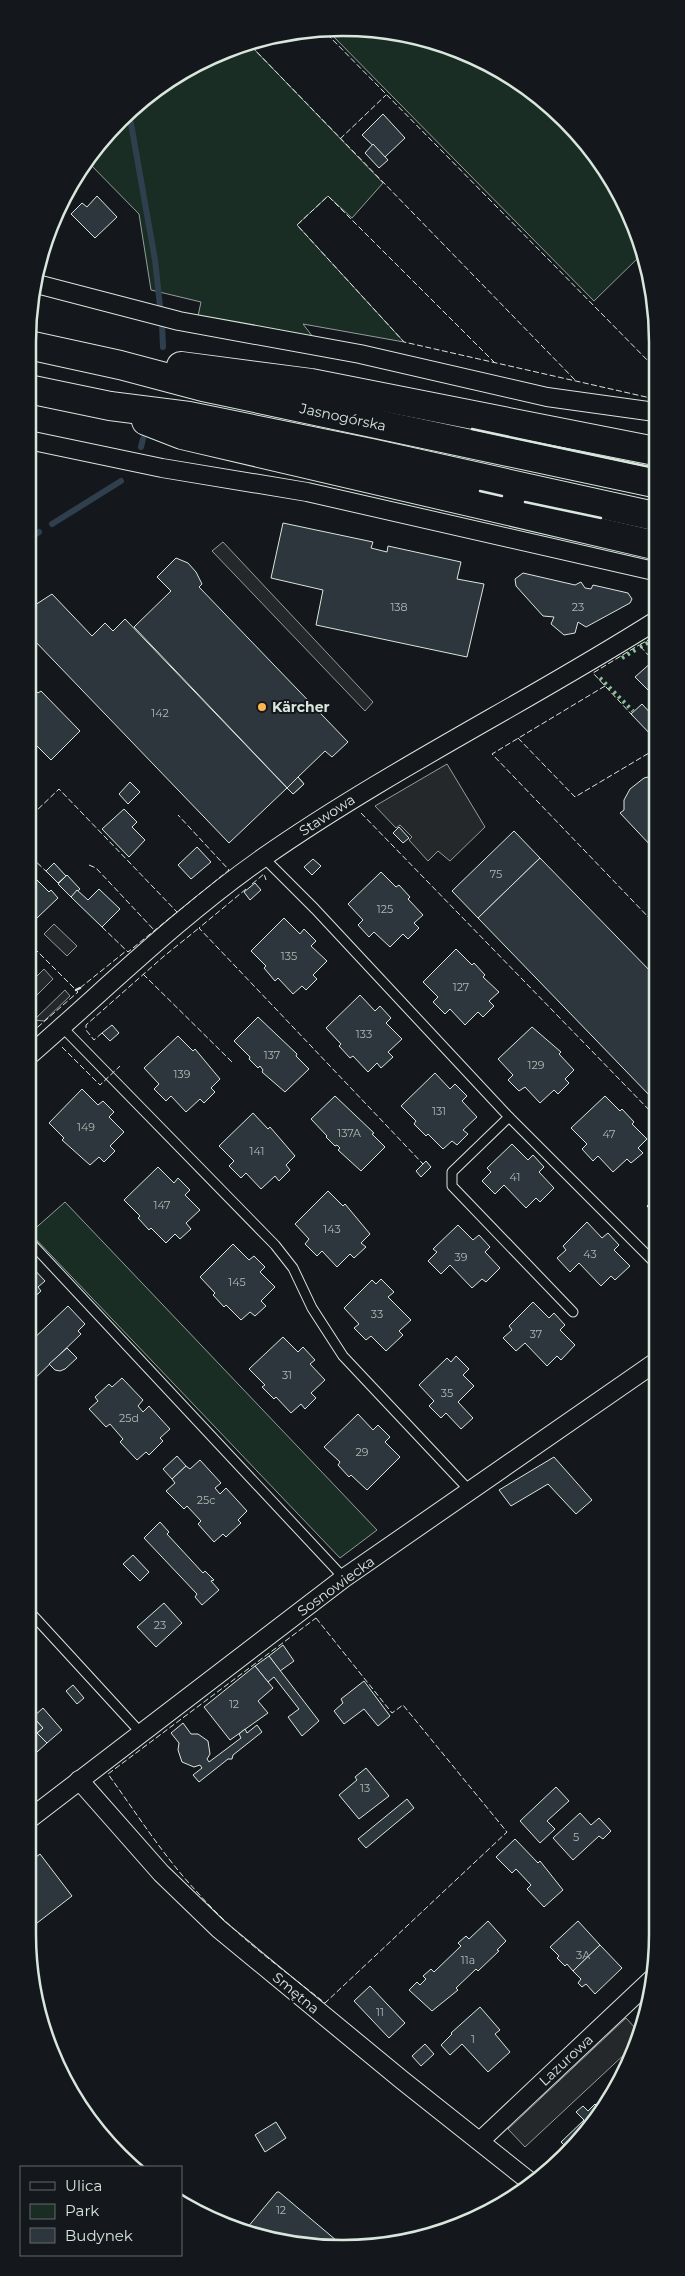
<svg xmlns="http://www.w3.org/2000/svg" width="685" height="2276" font-family="Montserrat,sans-serif">
  <rect width="100%" height="100%" fill="#14181c"/>
  <g fill="#1a2d24" stroke="#939e99">
    <path d="M331,34H404L482,60L565,120L625,203L641,255L594,301Z"/>
    <path d="M251,46L383,183L352,218L328,196L297,225L404,342L303,324L313,337L198,316L201,302L151,290L139,214L87,161L167,81Z"/>
    <path d="M65,1202L377,1530L340,1558L30,1233Z"/>
  </g>
  <g fill="#24282b" stroke="#939e99">
    <path d="M223,542L373,702L365,711L212,551Z"/>
    <path d="M447,764L485,827L450,861L438,851L428,861L409,840L412,837L400,825L396,828L375,806Z"/>
    <path d="M54,924L77,946L67,956L44,934Z"/>
    <path d="M44,969L53,979L31,1001V982Z"/>
    <path d="M65,990L70,996L44,1021L34,1020Z"/>
    <path d="M626,2018L637,2030L628,2051L525,2147L508,2129Z"/>
  </g>
  <g fill="none" stroke-linecap="round" stroke-linejoin="round">
    <g stroke="#2f3f4d" stroke-width="6">
      <path d="M130,118L155,260L160,306"/>
      <path d="M162,324L163,347"/>
      <path d="M141,447L143,439"/>
      <path d="M52,524L121,481"/>
      <path d="M33,536L39,532"/>
    </g>
  </g>
  <g fill="#2c363c" stroke="#d8e6dc">
    <path d="M383,114L405,138L385,157L362,135Z"/>
    <path d="M373,144L388,160L379,168L365,153Z"/>
    <path d="M97,196L117,217L95,238L71,214L82,203L87,207Z"/>
    <path d="M283,523L373,542L371,548L387,552L388,546L461,562L457,579L484,584L467,657L316,625L323,590L271,578Z"/>
    <path d="M176,558L188,563L196,572L202,584L199,587L348,742L332,757L325,751L298,777L304,784L293,794L134,627L171,591L157,577Z"/>
    <path d="M523,573L575,585L581,582L585,588L591,589L593,585L628,593L632,599L630,603L586,627L578,622L575,633L564,635L551,624L554,617L543,616L516,586L515,579Z"/>
    <path d="M52,594L92,636L105,623L113,631L125,619L287,788L229,843L32,638V607Z"/>
    <path d="M653,661L654,662V696L635,677Z"/>
    <path d="M32,687L38,693L41,691L80,731L51,760L32,741Z"/>
    <path d="M642,704L654,717V738L631,714Z"/>
    <path d="M652,776H654V849L620,813L624,810V800L630,789L644,778Z"/>
    <path d="M298,777L304,784L293,794L287,788Z"/>
    <path d="M130,782L140,792L128,804L119,794Z"/>
    <path d="M124,809L137,822L132,827L145,840L129,857L102,829Z"/>
    <path d="M399,827L409,838L403,843L393,833Z"/>
    <path d="M514,831L540,858L478,918L452,891Z"/>
    <path d="M197,847L211,862L191,879L178,865Z"/>
    <path d="M540,858L654,975L652,1098L478,918Z"/>
    <path d="M313,859L321,866L312,875L304,867Z"/>
    <path d="M54,863L66,876L58,883L46,871Z"/>
    <path d="M381,872L396,887L399,885L410,897L408,899L423,915L414,923L419,928L408,939L403,934L390,947L374,932L369,937L358,925L363,920L348,904Z"/>
    <path d="M31,874L49,892L51,890L58,898L37,918L31,912Z"/>
    <path d="M67,875L80,889L71,897L58,884Z"/>
    <path d="M255,883L261,890L250,900L244,892Z"/>
    <path d="M99,889L120,909L102,927L71,897L77,890L88,900Z"/>
    <path d="M284,918L300,934L304,929L316,941L311,946L327,961L313,975L317,979L306,990L302,986L293,994L278,978L275,981L264,968L266,966L251,951Z"/>
    <path d="M456,949L472,965L474,963L485,975L483,977L499,992L489,1001L494,1006L483,1017L478,1012L465,1025L450,1009L445,1014L433,1002L438,997L423,982Z"/>
    <path d="M360,995L375,1011L380,1006L391,1018L386,1023L402,1039L388,1052L393,1057L381,1068L377,1063L368,1072L353,1056L350,1058L339,1046L341,1044L326,1028Z"/>
    <path d="M258,1017L297,1054L296,1056L309,1069L285,1092L262,1072L263,1070L260,1066L258,1068L249,1059L250,1057L234,1041Z"/>
    <path d="M112,1025L119,1033L110,1041L102,1033Z"/>
    <path d="M532,1027L561,1052L559,1054L574,1070L565,1079L569,1083L558,1094L554,1090L540,1103L525,1087L519,1091L508,1080L513,1075L498,1059Z"/>
    <path d="M178,1036L193,1051L195,1049L220,1079L211,1088L215,1092L204,1103L200,1099L186,1112L171,1096L166,1101L154,1089L159,1084L144,1068Z"/>
    <path d="M435,1073L450,1089L455,1084L467,1096L462,1101L477,1117L463,1130L468,1134L457,1145L452,1141L443,1149L428,1134L426,1136L414,1124L416,1121L401,1106Z"/>
    <path d="M82,1089L98,1105L103,1101L114,1112L109,1117L124,1132L110,1146L115,1151L104,1162L99,1157L90,1165L62,1140L64,1138L49,1123Z"/>
    <path d="M335,1096L374,1133L372,1134L385,1147L361,1171L338,1150L340,1148L337,1145L335,1146L326,1137L327,1136L311,1119Z"/>
    <path d="M605,1096L620,1111L622,1109L634,1122L632,1124L647,1139L638,1148L643,1153L631,1163L627,1159L613,1172L598,1156L593,1161L582,1149L587,1144L571,1128Z"/>
    <path d="M253,1113L268,1129L270,1127L295,1156L286,1165L290,1170L279,1181L275,1176L261,1189L246,1173L241,1178L229,1166L234,1161L219,1146Z"/>
    <path d="M512,1144L528,1160L533,1155L544,1167L539,1172L554,1188L540,1202L536,1198L526,1208L504,1185L495,1194L482,1181L491,1172L487,1168Z"/>
    <path d="M426,1161L431,1167L421,1177L416,1171Z"/>
    <path d="M158,1167L174,1183L178,1178L190,1190L185,1195L200,1210L186,1223L191,1229L180,1239L175,1234L166,1243L151,1228L149,1230L138,1218L140,1216L124,1200Z"/>
    <path d="M328,1191L343,1206L345,1204L370,1234L361,1243L366,1247L354,1258L350,1254L337,1267L322,1251L317,1256L305,1244L309,1239L295,1224Z"/>
    <path d="M653,1200V1213L647,1206Z"/>
    <path d="M587,1222L602,1238L608,1233L619,1245L614,1250L630,1266L615,1280L611,1276L601,1286L579,1263L570,1272L557,1258L566,1250L563,1246Z"/>
    <path d="M458,1225L473,1240L479,1235L490,1247L485,1252L500,1268L486,1282L482,1279L472,1288L450,1265L441,1274L428,1261L437,1252L433,1249Z"/>
    <path d="M233,1244L249,1260L254,1256L265,1267L260,1272L275,1287L261,1301L266,1306L255,1316L250,1312L241,1320L226,1305L224,1307L213,1295L215,1293L200,1277Z"/>
    <path d="M30,1265L45,1281L38,1287L41,1291L30,1301Z"/>
    <path d="M381,1279L394,1292L388,1297L411,1320L399,1331L403,1335L386,1351L371,1336L366,1340L354,1328L359,1324L344,1308L372,1280L376,1284Z"/>
    <path d="M533,1302L549,1318L554,1313L565,1325L560,1330L575,1345L561,1360L557,1356L547,1366L525,1343L516,1351L503,1338L512,1330L509,1326Z"/>
    <path d="M68,1306L85,1324L78,1331L81,1334L30,1383V1342Z"/>
    <path d="M283,1337L298,1352L303,1347L315,1360L310,1364L325,1380L311,1393L316,1398L305,1409L301,1404L291,1413L276,1397L274,1399L262,1387L265,1385L249,1369Z"/>
    <path d="M67,1348L77,1358L65,1369L60,1371L55,1370L49,1364Z"/>
    <path d="M456,1356L469,1369L463,1375L474,1386L458,1402L473,1418L461,1429L446,1413L441,1418L429,1406L434,1401L419,1385L447,1358L451,1362Z"/>
    <path d="M122,1378L143,1400L138,1406L143,1412L149,1406L170,1429L160,1438L163,1441L149,1455L146,1452L137,1460L120,1442L123,1439L110,1424L106,1427L89,1409L98,1401L95,1397L109,1384L112,1387Z"/>
    <path d="M358,1414L373,1430L378,1425L390,1437L385,1442L400,1457L367,1490L351,1475L349,1477L338,1465L340,1462L324,1447Z"/>
    <path d="M177,1456L186,1466L172,1479L163,1469Z"/>
    <path d="M554,1457L592,1500L576,1514L548,1484L511,1506L499,1490Z"/>
    <path d="M200,1460L221,1483L215,1488L220,1494L226,1488L247,1511L238,1520L241,1523L226,1537L223,1534L214,1542L198,1524L201,1521L187,1506L184,1509L166,1491L175,1483L172,1479L186,1466L190,1469Z"/>
    <path d="M160,1522L169,1532L167,1534L203,1573L205,1571L214,1580L211,1581L219,1590L202,1605L195,1597L197,1594L144,1538Z"/>
    <path d="M133,1555L149,1572L140,1581L123,1564Z"/>
    <path d="M164,1603L182,1623L156,1647L137,1627Z"/>
    <path d="M283,1645L294,1661L280,1671L269,1656Z"/>
    <path d="M269,1656L319,1721L302,1736L288,1717L299,1709L274,1677L268,1682L255,1666Z"/>
    <path d="M255,1666L273,1688L258,1701L268,1713L230,1740L204,1707Z"/>
    <path d="M364,1681L390,1716L378,1726L364,1709L344,1724L334,1711L343,1703L341,1699Z"/>
    <path d="M73,1685L84,1698L77,1704L66,1691Z"/>
    <path d="M43,1708L62,1730L47,1743L37,1733L43,1728L33,1717Z"/>
    <path d="M33,1717L43,1728L37,1733L47,1743L37,1752L28,1743V1721Z"/>
    <path d="M183,1723L191,1734H198L208,1741L210,1754L207,1759L209,1762L241,1738L239,1734L245,1729L247,1733L257,1725L262,1732L233,1755L232,1759H228L199,1782L193,1775L202,1768L200,1765L194,1767L182,1762L178,1750L179,1743L171,1733Z"/>
    <path d="M366,1768L389,1796L359,1819L339,1795L357,1780L355,1777Z"/>
    <path d="M556,1787L569,1801L547,1821L555,1829L540,1843L520,1821Z"/>
    <path d="M407,1799L414,1808L366,1848L358,1839Z"/>
    <path d="M580,1813L591,1825L599,1818L611,1831L603,1839L599,1836L573,1860L553,1838Z"/>
    <path d="M515,1839L538,1863L540,1861L563,1890L544,1907L527,1889L531,1885L516,1869L512,1873L496,1857Z"/>
    <path d="M40,1854L72,1896L28,1930V1863Z"/>
    <path d="M488,1921L506,1941L497,1950L499,1951L478,1971L476,1969L456,1988L458,1990L432,2011L409,1990L417,1982L420,1985L426,1979L423,1976L431,1969L434,1972L461,1946L458,1943L466,1936L469,1939Z"/>
    <path d="M578,1921L600,1945L573,1971L567,1964L565,1966L557,1958L559,1956L550,1947Z"/>
    <path d="M600,1945L622,1968L595,1994L586,1984L582,1987L578,1983L581,1979L573,1971Z"/>
    <path d="M370,1986L405,2023L389,2038L354,2001Z"/>
    <path d="M480,2007L500,2030L495,2034L510,2052L488,2072L462,2044L450,2055L441,2045L452,2034L451,2033Z"/>
    <path d="M425,2044L434,2054L421,2066L412,2056Z"/>
    <path d="M613,2088L605,2108L567,2148L561,2142L584,2120L576,2112L583,2106L588,2111L595,2104L598,2107L605,2100L602,2098Z"/>
    <path d="M276,2122L286,2138L265,2152L255,2135Z"/>
    <path d="M277,2192H279L343,2246L322,2248L247,2228Z"/>
  </g>
  <g fill="none" stroke-linecap="round" stroke-linejoin="round">
    <g stroke="#d8e6dc" stroke-width="11">
      <g id="service">
        <path d="M263,857L315,909L509,1117L452,1172V1186L573,1312"/>
        <path d="M62,1027L275,1245L293,1268L312,1308L343,1356L470,1491"/>
        <path d="M509,1117L653,1261"/>
        <path d="M30,1242L344,1578"/>
        <path d="M29,1611L141,1733"/>
      </g>
    </g>
    <g stroke="#d8e6dc" stroke-width="20">
      <g id="minor">
        <path d="M33,283L179,321L360,354L547,397L655,412"/>
        <path d="M33,441L162,468L307,492L654,571"/>
        <path d="M31,1054C108,987 181,915 264,857C389,770 526,703 654,622"/>
        <path d="M79,1780L161,1873L219,1929L402,2080L533,2184"/>
        <path d="M28,1820L344,1578L653,1364"/>
        <path d="M480,2141L652,1979"/>
      </g>
    </g>
    <g stroke="#d8e6dc" stroke-width="30">
      <g id="primary">
        <path d="M33,346L120,365L203,387L654,483"/>
        <path d="M181,366L311,383L655,451"/>
        <path d="M33,390L110,406L189,416L371,453L654,516"/>
        <path d="M146,421L182,435L654,545"/>
      </g>
    </g>
    <use href="#service" stroke="#14181c" stroke-width="9"/>
    <use href="#minor" stroke="#14181c" stroke-width="18"/>
    <use href="#primary" stroke="#14181c" stroke-width="28"/>
    <g stroke="#8ac095" stroke-width="4" stroke-dasharray="2.5 4" stroke-linecap="butt">
      <path d="M640,647L651,641"/>
      <path d="M622,658L637,649"/>
      <path d="M600,678L633,711"/>
    </g>
    <g stroke="#d8e6dc" stroke-width="1" stroke-dasharray="6 2.5" stroke-linecap="butt">
      <path d="M327,34L655,368"/>
      <path d="M251,46L575,380"/>
      <path d="M340,139L386,95"/>
      <path d="M495,363L328,196L297,225L404,342L655,399"/>
      <path d="M650,657L639,645L654,637"/>
      <path d="M605,686L492,754L654,923"/>
      <path d="M633,716L593,673L639,645"/>
      <path d="M518,738L575,797L654,750"/>
      <path d="M361,813L653,1114"/>
      <path d="M32,815L59,789L177,912"/>
      <path d="M31,857L48,873"/>
      <path d="M89,865L96,868L155,931"/>
      <path d="M252,884L264,874L266,880"/>
      <path d="M246,889L199,928L423,1164"/>
      <path d="M102,927L128,952L229,870L178,815"/>
      <path d="M143,974L233,1063"/>
      <path d="M80,988L126,951"/>
      <path d="M31,1033L78,992L31,945"/>
      <path d="M102,1033L94,1040L86,1030V1025L163,957L199,928"/>
      <path d="M62,1047L100,1085L120,1066"/>
      <path d="M316,1618L392,1713L403,1705L507,1832L325,2003C281,1968 235,1935 198,1893C164,1857 137,1814 108,1774Z"/>
    </g>
    <g stroke="#d8e6dc" stroke-width="2.5">
      <path d="M472,429L655,468"/>
      <path d="M480,491L502,496"/>
      <path d="M525,502L601,518"/>
      <path d="M76,990L80,988"/>
    </g>
  </g>
  <circle fill="#ffb74d" stroke="#14181c" stroke-width="2" cx="262" cy="707" r="5"/>
  <g text-anchor="middle" stroke-width="4" stroke-linejoin="round" paint-order="stroke">
    <g font-size="11" fill="#adbab4">
      <text x="399" y="611">138</text>
      <text x="578" y="611">23</text>
      <text x="160" y="717">142</text>
      <text x="496" y="878">75</text>
      <text x="385" y="913">125</text>
      <text x="289" y="960">135</text>
      <text x="461" y="991">127</text>
      <text x="364" y="1038">133</text>
      <text x="272" y="1059">137</text>
      <text x="536" y="1069">129</text>
      <text x="182" y="1078">139</text>
      <text x="439" y="1115">131</text>
      <text x="86" y="1131">149</text>
      <text x="349" y="1137">137A</text>
      <text x="609" y="1138">47</text>
      <text x="257" y="1155">141</text>
      <text x="515" y="1181">41</text>
      <text x="162" y="1209">147</text>
      <text x="332" y="1233">143</text>
      <text x="590" y="1258">43</text>
      <text x="461" y="1261">39</text>
      <text x="237" y="1286">145</text>
      <text x="377" y="1318">33</text>
      <text x="536" y="1338">37</text>
      <text x="287" y="1379">31</text>
      <text x="447" y="1397">35</text>
      <text x="129" y="1422">25d</text>
      <text x="362" y="1456">29</text>
      <text x="206" y="1504">25c</text>
      <text x="160" y="1629">23</text>
      <text x="234" y="1708">12</text>
      <text x="365" y="1792">13</text>
      <text x="576" y="1841">5</text>
      <text x="583" y="1959">3A</text>
      <text x="468" y="1964">11a</text>
      <text x="380" y="2016">11</text>
      <text x="473" y="2043">1</text>
      <text x="281" y="2214">12</text>
    </g>
    <g font-size="14" fill="#d8e6dc" stroke="#14181c">
      <text transform="translate(343 417) rotate(12)" y="5">Jasnogórska</text>
      <text transform="translate(327 815) rotate(-33)" y="5">Stawowa</text>
      <text transform="translate(336 1586) rotate(-36)" y="5">Sosnowiecka</text>
      <text transform="translate(296 1993) rotate(40)" y="5">Smętna</text>
      <text transform="translate(566 2060) rotate(-43)" y="5">Lazurowa</text>
    </g>
    <g font-size="14" font-weight="bold" fill="#d8e6dc" stroke="#14181c" text-anchor="start">
      <text x="272" y="712">Kärcher</text>
    </g>
  </g>
  <path d="M0 0H685V2276H0ZM342 36H343A306 306 0 0 1 649 342V1934A306 306 0 0 1 343 2240H342A306 306 0 0 1 36 1934V342A306 306 0 0 1 342 36Z" fill="#14181c" fill-rule="evenodd"/>
  <path fill="none" stroke="#d8e6dc" stroke-width="2.5" d="M342 36H343A306 306 0 0 1 649 342V1934A306 306 0 0 1 343 2240H342A306 306 0 0 1 36 1934V342A306 306 0 0 1 342 36Z"/>
  <rect x="20" y="2166" width="162" height="90" fill="#14181c" stroke="#626a69"/>
  <rect x="30" y="2182" width="25" height="8" fill="#14181c" stroke="#626a69"/>
  <text x="65" y="2191" font-size="15" fill="#d8e6dc">Ulica</text>
  <rect x="30" y="2204" width="25" height="15" fill="#1a2d24" stroke="#626a69"/>
  <text x="65" y="2216" font-size="15" fill="#d8e6dc">Park</text>
  <rect x="30" y="2228" width="25" height="15" fill="#2c363c" stroke="#626a69"/>
  <text x="65" y="2241" font-size="15" fill="#d8e6dc">Budynek</text>
</svg>
